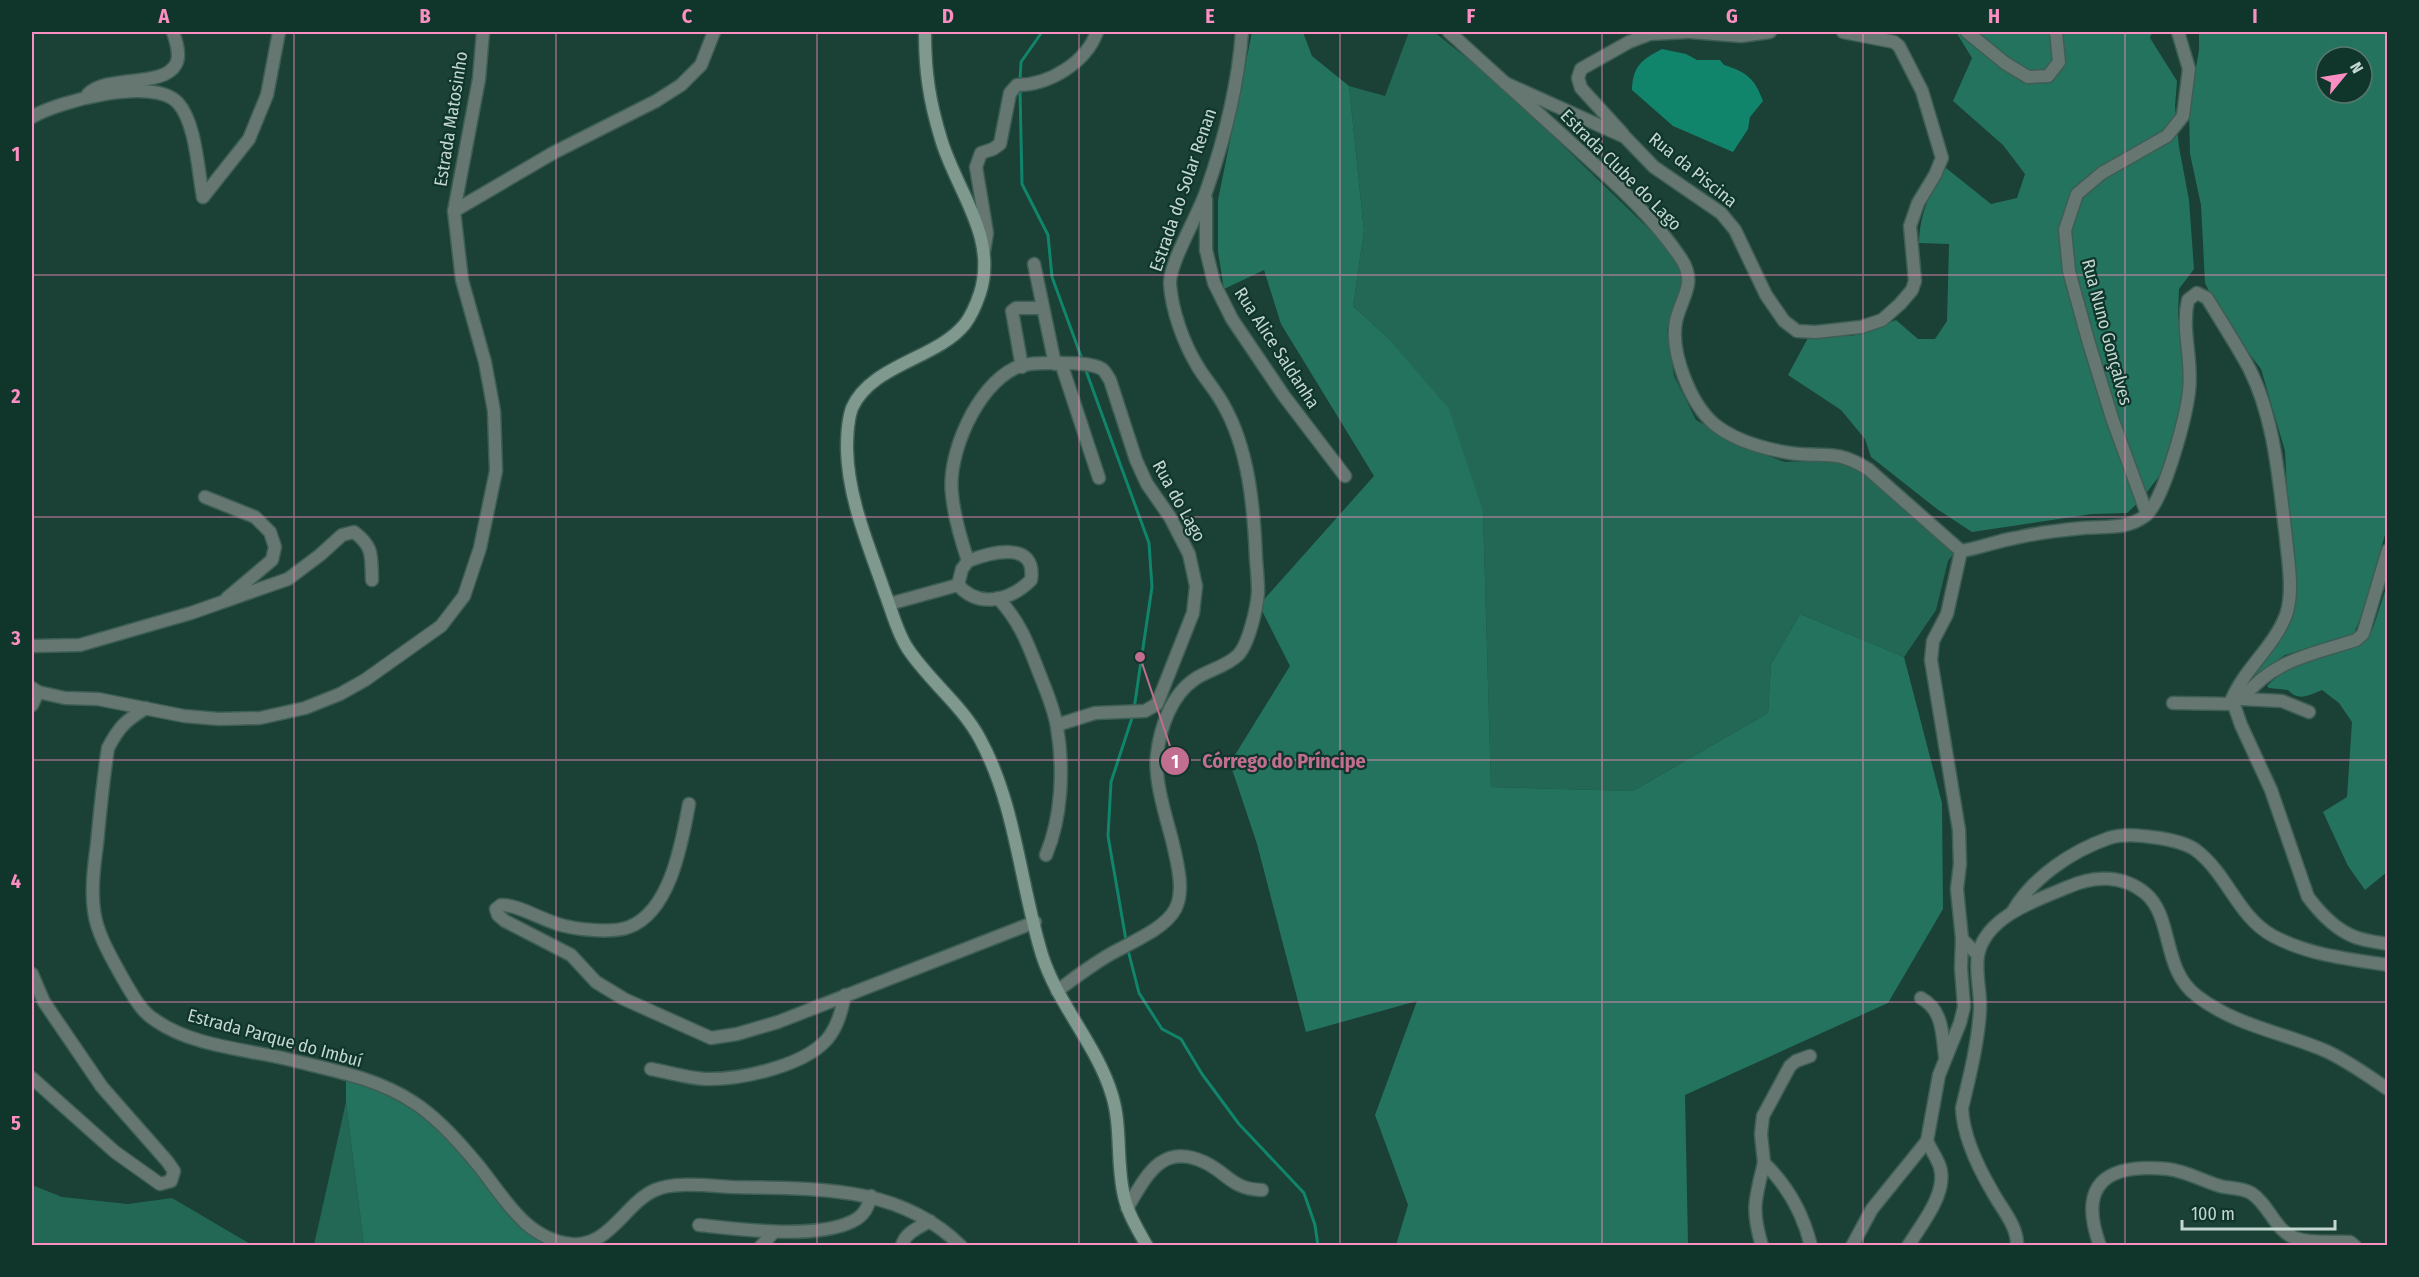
<svg xmlns="http://www.w3.org/2000/svg" width="2419" height="1277" font-family="'Fira Sans Condensed',sans-serif">
  <rect width="100%" height="100%" fill="#1b4035"/>
  <g fill="#226855">
    <path d="M1409,32H1434L1496,81L1677,256L1685,280L1667,329L1674,376L1696,420L1738,445L1785,462L1835,460L1865,470L1956,551L1948,561L1936,610L1904,657L1800,614L1771,664L1768,713L1633,791L1491,787L1483,511L1388,338L1353,306L1364,231L1349,86L1385,96Z"/>
    <path d="M346,1102L364,1245H314Z"/>
    <path d="M32,1185L62,1197L128,1204L172,1198L252,1245H32Z"/>
  </g>
  <g fill="#24735e" fill-rule="evenodd">
    <path d="M1252,32H1303L1312,56L1349,86L1364,231L1353,306L1388,338L1449,409L1483,511L1491,787L1633,791L1768,713L1771,664L1800,614L1904,657L1942,803L1943,909L1888,1003L1685,1095L1688,1245H1396L1408,1205L1375,1115L1417,1001L1306,1032L1257,844L1230,763L1290,666L1259,605L1374,476L1281,324L1264,270L1224,289L1218,252V200Z"/>
    <path d="M1956,32H2152L2150,38L2177,81L2175,106L2179,147L2189,200L2194,269L2179,289L2178,316L2185,366L2184,394L2163,471L2141,500L2127,513L2092,514L1972,532L1937,509L1871,457L1865,439L1841,410L1788,375L1809,336H1852L1896,320L1918,339H1935L1947,321L1949,244L1919,243C1920,211 1930,194 1946,168L1991,204L2017,198L2025,174L2003,145L1953,101L1972,58Z"/>
    <path d="M2199,32H2387V528L2363,611L2353,636L2338,638L2285,655L2252,678L2293,615L2285,451L2261,369L2224,321L2205,283L2201,205L2190,154L2189,109L2199,50ZM2326,57H2362V93H2326Z"/>
    <path d="M2387,585V872L2365,890L2348,866L2323,812L2347,797L2352,722L2339,703L2322,690C2309,695 2299,702 2288,690L2269,688L2267,686C2296,656 2326,655 2363,643L2373,628Z"/>
    <path d="M346,1074L433,1120L484,1174L507,1213L530,1234L554,1245H364L346,1102Z"/>
  </g>
  <path fill="#11856b" d="M1662,49L1686,54L1697,60H1720L1724,65C1747,72 1755,79 1763,101L1750,117L1748,129L1733,152L1673,126L1632,90C1633,66 1641,60 1662,49Z"/>
  <g fill="none" stroke-linecap="round" stroke-linejoin="round">
    <g stroke="#11856b" stroke-width="3">
      <path d="M1020,80L1021,62L1042,32"/>
      <path d="M1020,90L1022,184L1048,235L1052,277L1082,359"/>
      <path d="M1085,368L1149,543L1152,587L1134,709"/>
      <path d="M1126,940L1108,836L1111,782L1133,715"/>
      <path d="M1128,950L1139,993L1162,1029L1181,1039L1202,1074L1239,1124L1304,1193L1315,1225L1318,1246"/>
    </g>
    <g stroke="#3d5e54" stroke-width="15">
      <g id="street">
        <path d="M1449,32C1492,71 1536,111 1580,151C1615,183 1653,217 1680,257C1698,283 1682,295 1676,321C1670,352 1690,403 1714,424C1734,440 1765,449 1790,453C1824,458 1835,448 1868,469L1961,551"/>
        <path d="M1690,32L1741,36L1770,32"/>
        <path d="M1967,32L2005,63L2028,77L2048,76L2059,62L2056,32"/>
        <path d="M1505,83L1625,137L1654,167L1721,213L1735,230L1766,295L1784,321L1797,331L1816,332L1861,327L1882,320L1900,304L1912,290L1915,281L1910,226L1918,203L1935,175L1942,158L1922,91L1899,46L1894,42L1843,32"/>
        <path d="M88,94C108,74 164,88 176,64C181,55 176,41 173,32"/>
        <path d="M32,117C59,101 154,76 178,103C196,123 198,171 203,197"/>
        <path d="M1623,134L1581,88L1578,78L1581,69L1629,42L1650,34L1687,32"/>
        <path d="M203,197L249,139L267,95L279,32"/>
        <path d="M1206,199V250L1214,283L1232,319L1284,396L1345,476"/>
        <path d="M454,211L479,79L483,32"/>
        <path d="M984,251L987,233L976,167L981,153L993,149L1000,144L1010,93L1017,85C1050,85 1086,62 1097,32"/>
        <path d="M1034,264L1055,364"/>
        <path d="M1061,363L1099,478"/>
        <path d="M1022,367L1012,311L1016,308H1043"/>
        <path d="M205,497L255,517L270,532L275,547L272,560L227,598"/>
        <path d="M2147,514L2112,418L2088,340L2069,271L2065,230L2077,194L2102,173L2167,136L2183,116L2189,69L2178,32"/>
        <path d="M958,585C979,609 1011,600 1031,580C1037,540 991,552 968,561"/>
        <path d="M998,598C1019,621 1027,641 1038,670C1045,688 1054,708 1057,727C1064,768 1062,817 1046,855"/>
        <path d="M889,604L958,585L962,569L968,561C961,540 954,517 952,494C947,454 977,386 1015,368C1028,362 1047,363 1061,363C1073,363 1092,363 1102,369C1105,371 1108,377 1110,380L1136,460L1147,484L1170,517L1189,554L1196,586L1193,613L1157,704L1145,711L1095,713L1057,725"/>
        <path d="M32,646L80,645L191,613L288,579L320,555L342,535L354,532C374,547 371,556 372,580"/>
        <path d="M32,688L38,692L65,698L98,699L184,716L219,719L260,718L305,708L340,694L365,680L441,626L464,596L480,548L496,471L494,411L485,362L462,280L454,211L553,153L656,101L681,85L701,65L714,32"/>
        <path d="M2232,699L2241,725L2271,790L2308,897C2320,913 2336,930 2355,937C2365,941 2377,942 2388,944"/>
        <path d="M2242,699L2282,701L2309,712"/>
        <path d="M2173,703L2233,704"/>
        <path d="M32,705L38,692"/>
        <path d="M146,708C125,721 119,727 108,748C103,780 100,812 97,844C94,866 91,889 94,911C97,934 111,957 122,977C131,992 140,1011 155,1020C192,1046 244,1049 287,1059C330,1070 375,1077 413,1102C437,1117 460,1143 478,1165C504,1197 525,1239 571,1244C609,1248 625,1203 655,1190C675,1181 712,1186 733,1187C815,1189 898,1184 961,1246"/>
        <path d="M689,804C682,841 671,911 629,927C614,933 582,930 565,926C545,922 518,904 501,905L496,909L498,915L505,921L571,955L596,982L624,999L711,1038L737,1034L778,1022L1035,922"/>
        <path d="M2013,911C2033,877 2072,851 2109,838C2125,833 2143,836 2159,838C2172,840 2187,843 2197,851C2228,875 2238,917 2273,936C2309,955 2348,959 2388,965"/>
        <path d="M1978,955L1962,939L1957,889L1960,864L1959,830L1931,660L1933,641L1947,614L1961,551C1980,548 1997,541 2015,538C2037,533 2061,530 2083,528C2106,526 2126,530 2145,516C2164,501 2186,417 2189,391C2193,360 2181,331 2188,300L2197,293L2207,298C2221,321 2236,344 2249,368C2275,419 2279,482 2286,538C2288,561 2294,592 2286,615C2274,647 2245,668 2232,699H2242C2274,659 2311,655 2356,640L2363,634L2388,550"/>
        <path d="M32,974L44,1002L102,1087L167,1161L174,1171L171,1181L160,1184L115,1152L32,1078"/>
        <path d="M1057,991C1076,977 1095,962 1116,951C1182,917 1190,911 1171,836C1165,814 1154,778 1157,755C1160,728 1171,695 1195,679C1208,670 1226,667 1238,655C1249,644 1257,607 1258,592C1258,581 1257,570 1256,559C1254,508 1249,449 1223,404C1216,391 1206,380 1198,367C1184,344 1172,312 1170,284C1169,264 1198,215 1206,192C1224,141 1238,86 1242,32"/>
        <path d="M1921,998C1943,1010 1942,1033 1945,1056"/>
        <path d="M651,1069C668,1072 687,1078 705,1079C741,1080 811,1065 831,1034C839,1022 842,1008 845,995"/>
        <path d="M1764,1163L1761,1134L1763,1116L1790,1066L1796,1061L1810,1056"/>
        <path d="M1127,1208C1146,1177 1161,1142 1204,1162C1228,1173 1231,1189 1262,1190"/>
        <path d="M699,1225C739,1229 816,1240 853,1221C864,1216 868,1207 871,1196"/>
        <path d="M761,1246L774,1232"/>
        <path d="M902,1246C904,1233 920,1227 930,1221"/>
        <path d="M1762,1246C1751,1209 1755,1200 1764,1163C1788,1186 1803,1213 1811,1246"/>
        <path d="M1852,1246L1872,1209L1927,1141L1939,1075L1960,1023L1964,1007L1961,968L1962,939"/>
        <path d="M1908,1246C1921,1225 1948,1193 1940,1167C1937,1158 1931,1150 1927,1141"/>
        <path d="M2017,1246C2018,1226 2001,1208 1992,1191C1978,1167 1963,1136 1962,1108C1970,1075 1978,1043 1980,1010C1981,993 1975,972 1978,955C1986,916 2037,900 2068,887C2094,875 2123,875 2145,893C2174,917 2161,969 2197,996C2236,1026 2282,1032 2326,1051C2348,1061 2368,1076 2388,1089"/>
        <path d="M2100,1246C2077,1183 2107,1163 2168,1169C2186,1171 2203,1181 2220,1186C2231,1189 2241,1187 2251,1193C2269,1204 2275,1231 2295,1238C2312,1244 2333,1241 2350,1242L2355,1246"/>
      </g>
    </g>
    <g stroke="#3d5e54" stroke-width="15">
      <path id="secondary" d="M925,32C925,71 929,100 941,139C956,190 998,237 980,293C977,302 971,316 965,324C937,359 872,364 852,408C848,419 847,437 847,449C848,499 869,546 885,593C892,611 897,633 908,649C930,682 962,705 980,739C1016,805 1020,884 1042,955C1058,1005 1097,1045 1112,1095C1122,1127 1116,1163 1124,1196C1128,1214 1138,1230 1147,1246"/>
    </g>
    <use href="#street" stroke="#667670" stroke-width="12"/>
    <use href="#secondary" stroke="#7f998f" stroke-width="12"/>
  </g>
  <path fill="none" stroke="#fc8fc2" stroke-width="1.5" stroke-opacity="0.55" d="M294,32V1246M556,32V1246M817,32V1246M1079,32V1246M1340,32V1246M1602,32V1246M1863,32V1246M2125,32V1246M32,275H2388M32,517H2388M32,760H2388M32,1002H2388"/>
  <g text-anchor="middle" stroke-width="4.5" stroke-linejoin="round" paint-order="stroke">
    <g font-size="18" fill="#c3d7d0" stroke="#10352b">
      <text transform="translate(451 119) rotate(-81)" y="6">Estrada Matosinho</text>
      <text transform="translate(1621 170) rotate(45)" y="6">Estrada Clube do Lago</text>
      <text transform="translate(1693 170) rotate(39)" y="6">Rua da Piscina</text>
      <text transform="translate(1183 190) rotate(-71)" y="6">Estrada do Solar Renan</text>
      <text transform="translate(2107 332) rotate(75)" y="6">Rua Nuno Gonçalves</text>
      <text transform="translate(1277 348) rotate(57)" y="6">Rua Alice Saldanha</text>
      <text transform="translate(1179 501) rotate(61)" y="6">Rua do Lago</text>
      <text transform="translate(275 1038) rotate(15)" y="6">Estrada Parque do Imbuí</text>
    </g>
  </g>
  <path fill="none" stroke="#c26e90" stroke-width="2" d="M1140 657L1175 761"/>
  <g fill="#c26e90" stroke="#10352b" stroke-width="2">
    <circle cx="1140" cy="657" r="6"/>
    <circle cx="1175" cy="761" r="15"/>
  </g>
  <g font-size="18" text-anchor="middle" font-weight="bold" fill="#fff">
    <text x="1175" y="768">1</text>
  </g>
  <g font-size="20" text-anchor="middle" font-weight="bold" fill="#c26e90" stroke="#10352b" stroke-width="4.5" stroke-linejoin="round" paint-order="stroke">
    <text x="1284" y="768">Córrego do Príncipe</text>
  </g>
  <rect width="2419" height="1277" fill="none" stroke="#10352b" stroke-width="66"/>
  <g transform="translate(2344 75) rotate(60)"><circle r="28" fill="#10352b" stroke="#58766d" stroke-width="1.5"/>
  <path d="M0-4.5L10 22L0 15L-10 22Z" fill="#fc8fc2"/>
  <text y="-9" font-size="16" font-weight="bold" text-anchor="middle" fill="#c3d7d0">N</text>
  </g>
  <path d="M2182 1220v9h153v-9" fill="none" stroke="#c3d7d0" stroke-width="3"/>
  <text x="2191" y="1220" font-size="18" fill="#c3d7d0" stroke="#10352b" stroke-width="4.5" paint-order="stroke">100 m</text>
  <rect x="33" y="33" width="2353" height="1211" fill="none" stroke="#fc8fc2" stroke-width="2"/>
  <g font-size="20" text-anchor="middle" font-weight="bold" fill="#fc8fc2">
    <text x="164" y="23">A</text>
    <text x="425" y="23">B</text>
    <text x="687" y="23">C</text>
    <text x="948" y="23">D</text>
    <text x="1210" y="23">E</text>
    <text x="1471" y="23">F</text>
    <text x="1732" y="23">G</text>
    <text x="1994" y="23">H</text>
    <text x="2255" y="23">I</text>
    <text x="16" y="161">1</text>
    <text x="16" y="403">2</text>
    <text x="16" y="645">3</text>
    <text x="16" y="888">4</text>
    <text x="16" y="1130">5</text>
  </g>
</svg>
